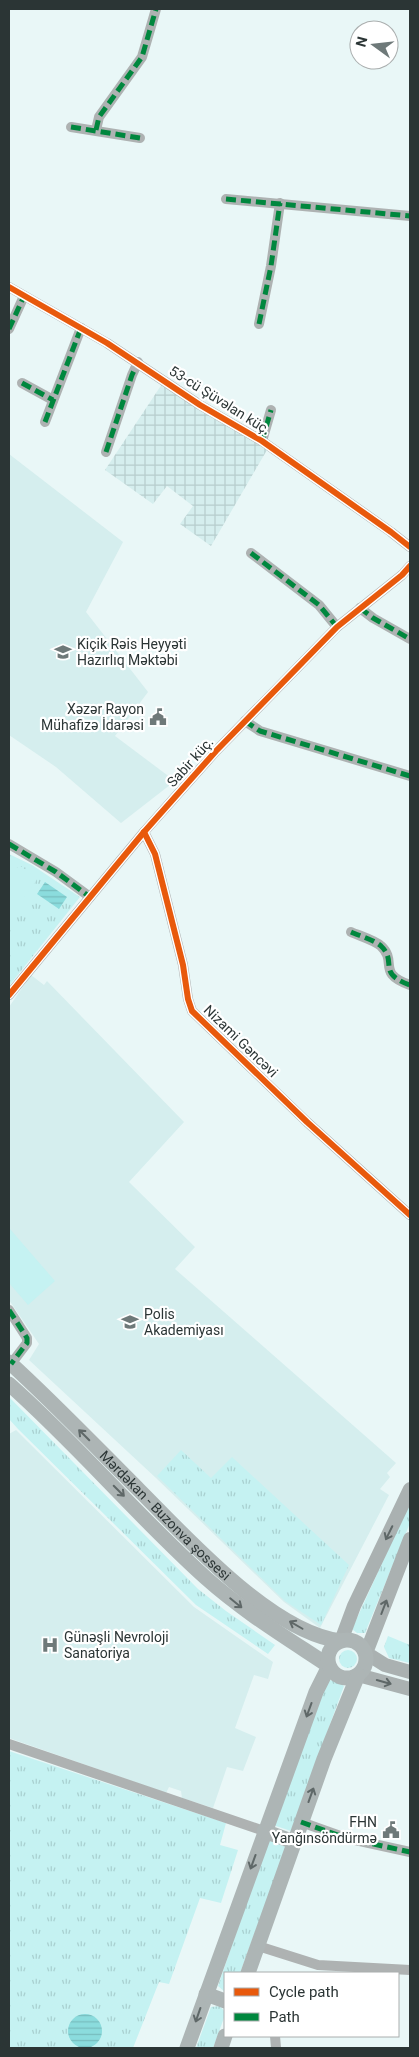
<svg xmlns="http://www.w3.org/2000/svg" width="419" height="2057" font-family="Roboto,sans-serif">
  <defs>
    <pattern id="industrial-grid" width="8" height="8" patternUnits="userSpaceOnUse" patternTransform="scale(1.25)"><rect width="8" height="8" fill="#d5eeee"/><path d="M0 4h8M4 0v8" fill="none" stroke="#b7cdcd"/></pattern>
    <pattern id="grass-tufts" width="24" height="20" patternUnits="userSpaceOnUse" patternTransform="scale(1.25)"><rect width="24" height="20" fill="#c5f2f2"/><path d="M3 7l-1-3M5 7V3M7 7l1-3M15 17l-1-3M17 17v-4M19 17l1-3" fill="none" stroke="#a9d0d0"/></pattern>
    <pattern id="water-rules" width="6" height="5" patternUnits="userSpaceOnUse" patternTransform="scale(1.25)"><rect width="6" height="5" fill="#8bdcdd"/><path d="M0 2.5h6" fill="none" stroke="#78bdbe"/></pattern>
  </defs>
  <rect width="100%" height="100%" fill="#e9f7f7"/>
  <g fill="#d5eeee">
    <path d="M9,454L123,542L86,612L148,692L115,736L175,781L121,823L56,767L9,735Z"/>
    <path d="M31,975L44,985L47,981L184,1122L129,1182L195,1247L175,1269L396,1463L387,1473L390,1477L380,1489L389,1495L320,1628L284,1602L156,1478L29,1360L39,1344L9,1300V1007Z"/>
    <path d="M16,1430L194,1607L273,1662L268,1679L254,1675L235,1728L256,1737L243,1771L227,1767L213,1808L182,1798L181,1791L169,1787L166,1793L9,1738V1434Z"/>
  </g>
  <path fill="url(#industrial-grid)" d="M162,384L267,450L211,546L180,524L193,506L167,486L153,504L105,470Z"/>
  <g fill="url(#grass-tufts)">
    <path d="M9,854L32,865L80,897L9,986Z"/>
    <path d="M9,1397L198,1589L226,1611L275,1645L268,1654L196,1605L18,1429L9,1419Z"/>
    <path d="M181,1450L211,1478L232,1457L349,1565L321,1625L285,1601L157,1476Z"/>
    <path d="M410,1502V1523L365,1633H357L352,1629Z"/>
    <path d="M388,1636L410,1645V1663L389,1658L384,1647Z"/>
    <circle cx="348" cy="1659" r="9"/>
    <path d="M328,1680L337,1681L344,1686L291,1831L273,1825Z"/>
    <path d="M9,1751L226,1823L220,1845L238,1850L221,1903L200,1898L169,1984L159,1982L133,2048H9Z"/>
    <path d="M268,1840L286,1847L240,1973H225V1992L218,1986Z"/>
    <path d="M220,2006L225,2012V2015L213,2048H196L211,2007Z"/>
  </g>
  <g fill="#c5f2f2">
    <path d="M19,865L38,878L13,914L9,911V880Z"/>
    <path d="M10,1229L55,1281L28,1305L9,1283Z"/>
  </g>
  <g fill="url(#water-rules)">
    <path d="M45,882L67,897L59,909L37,894Z"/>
    <circle cx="85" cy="2031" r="17"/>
  </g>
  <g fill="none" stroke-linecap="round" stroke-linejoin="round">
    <g stroke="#aeb2b2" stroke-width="10">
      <path d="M71,127L140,138"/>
      <path d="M96,130L99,117L142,57L156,9"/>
      <path d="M226,199L410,216"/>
      <path d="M9,287L107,343L200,405L262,441L391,532L410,547"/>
      <path d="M259,324L271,266L280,203"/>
      <path d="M9,329L24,296"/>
      <path d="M22,383L53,400"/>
      <path d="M45,422L81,328"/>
      <path d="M262,441L271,410"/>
      <path d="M106,452L132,375L138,362"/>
      <path d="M251,553L319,605L337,627"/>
      <path d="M360,608L373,618L410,639"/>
      <path d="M245,721L260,731L410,776"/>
      <path d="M144,832L155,854L183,965L188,999L192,1011L307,1122L410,1215"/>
      <path d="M9,844L56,872L90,897"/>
      <path d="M351,932C360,936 374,940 381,946C398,962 376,973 410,985"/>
      <path d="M9,995L144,832L216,751L337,627L402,575L410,566"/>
      <path d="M9,1310L27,1338V1343L11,1364"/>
      <path d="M9,1744L264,1831"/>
      <path d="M301,1822L346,1838L410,1852"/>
      <path d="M258,1946L318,1965L410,1970"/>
      <path d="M275,2036L276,2048"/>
    </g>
    <g stroke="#aab1b1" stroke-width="14">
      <path d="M410,1539L366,1653L385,1665L410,1672"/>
      <path d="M341,1641L354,1606L410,1489"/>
      <path d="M358,1675L410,1689"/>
    </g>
    <g stroke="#adb5b5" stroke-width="15">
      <path id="s1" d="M9,1362C54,1403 96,1447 139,1490C187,1538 272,1633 341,1641"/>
      <path d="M9,1384C78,1445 137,1516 206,1578C244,1612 287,1638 329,1666L316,1692L187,2048"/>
      <circle cx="347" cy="1659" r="19"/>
      <path d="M264,1831L294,1842"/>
      <path d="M248,1973L324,1759L358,1675"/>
      <path d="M206,1994L225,2001"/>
      <path d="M221,2048L225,2036"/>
    </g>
    <g stroke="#00873e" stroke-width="5" stroke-dasharray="10 5" stroke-linecap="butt">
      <path d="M71,127L140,138"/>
      <path d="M96,130L99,117L142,57L156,9"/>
      <path d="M226,199L410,216"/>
      <path d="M259,324L271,266L280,203"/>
      <path d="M9,329L24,296"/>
      <path d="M22,383L53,400"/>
      <path d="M45,422L81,328"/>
      <path d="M262,441L271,410"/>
      <path d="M106,452L132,375L138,362"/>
      <path d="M251,553L319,605L337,627"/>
      <path d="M360,608L373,618L410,639"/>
      <path d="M245,721L260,731L410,776"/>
      <path d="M9,844L56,872L90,897"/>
      <path d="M351,932C360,936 374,940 381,946C398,962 376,973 410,985"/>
      <path d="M9,1310L27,1338V1343L11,1364"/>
      <path d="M301,1822L346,1838L410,1852"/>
    </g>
    <g stroke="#fff" stroke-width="9">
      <g id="cycleway">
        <path d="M9,287L107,343L200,405L262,441L391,532L410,547"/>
        <path d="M144,832L155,854L183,965L188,999L192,1011L307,1122L410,1215"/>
        <path d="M9,995L144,832L216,751L337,627L402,575L410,566"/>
      </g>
    </g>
    <use href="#cycleway" stroke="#e8590c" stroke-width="6"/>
  </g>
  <defs><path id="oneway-shaft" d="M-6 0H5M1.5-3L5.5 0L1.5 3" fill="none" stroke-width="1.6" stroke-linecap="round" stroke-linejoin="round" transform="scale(1.25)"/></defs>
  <g stroke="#5f6868">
    <use href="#oneway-shaft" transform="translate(84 1435) rotate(-135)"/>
    <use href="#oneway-shaft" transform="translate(119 1491) rotate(45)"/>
    <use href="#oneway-shaft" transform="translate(236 1603) rotate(39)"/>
    <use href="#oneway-shaft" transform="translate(296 1625) rotate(-150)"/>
    <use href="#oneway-shaft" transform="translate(309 1710) rotate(110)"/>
    <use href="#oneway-shaft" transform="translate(311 1795) rotate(-70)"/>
    <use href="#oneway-shaft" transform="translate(253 1862) rotate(110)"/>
    <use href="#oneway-shaft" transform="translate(198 2015) rotate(109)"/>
  </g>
  <g stroke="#5e6767">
    <use href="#oneway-shaft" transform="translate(389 1533) rotate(116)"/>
    <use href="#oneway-shaft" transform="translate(384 1607) rotate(-69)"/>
    <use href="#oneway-shaft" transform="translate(384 1682) rotate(16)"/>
  </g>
  <defs>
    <g id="university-bare" transform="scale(1.35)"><path d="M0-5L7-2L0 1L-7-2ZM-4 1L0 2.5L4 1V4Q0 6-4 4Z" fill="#6e7979" stroke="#fff" stroke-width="2.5" paint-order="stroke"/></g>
    <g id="civic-bare" transform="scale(1.35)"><path d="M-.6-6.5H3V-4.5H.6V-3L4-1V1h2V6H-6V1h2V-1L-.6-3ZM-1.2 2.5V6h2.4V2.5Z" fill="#6e7979" stroke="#fff" stroke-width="2.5" paint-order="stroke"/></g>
    <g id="hospital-bare" transform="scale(1.35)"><path d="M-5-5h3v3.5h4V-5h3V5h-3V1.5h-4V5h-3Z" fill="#6e7979" stroke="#fff" stroke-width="2.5" paint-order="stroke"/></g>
  </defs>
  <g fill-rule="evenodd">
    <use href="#university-bare" x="63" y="652"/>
    <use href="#civic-bare" x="158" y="717"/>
    <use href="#university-bare" x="130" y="1322"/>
    <use href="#hospital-bare" x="50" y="1645"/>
    <use href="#civic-bare" x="391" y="1830"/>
  </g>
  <g text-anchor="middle" stroke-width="4.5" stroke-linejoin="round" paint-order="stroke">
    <g font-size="14" fill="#2b3535" stroke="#fff">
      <text transform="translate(220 400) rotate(32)" y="5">53-cü Şüvəlan küç.</text>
      <text transform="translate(190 762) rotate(-48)" y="5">Sabir küç.</text>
      <text transform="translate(241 1041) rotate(44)" y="5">Nizami Gəncəvi</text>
      <text dy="5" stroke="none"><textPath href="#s1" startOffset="219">Mərdəkan - Buzonva şossesi</textPath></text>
    </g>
    <g font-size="14" fill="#2b3535" stroke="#fff" text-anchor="start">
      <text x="77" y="649">Kiçik Rəis Heyyəti<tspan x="77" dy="16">Hazırlıq Məktəbi</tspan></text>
      <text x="144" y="714" text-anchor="end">Xəzər Rayon<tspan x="144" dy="16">Mühafizə İdarəsi</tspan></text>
      <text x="144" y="1319">Polis<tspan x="144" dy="16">Akademiyası</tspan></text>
      <text x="64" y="1642">Günəşli Nevroloji<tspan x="64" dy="16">Sanatoriya</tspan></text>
      <text x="377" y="1827" text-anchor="end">FHN<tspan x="377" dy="16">Yanğınsöndürmə</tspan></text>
    </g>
  </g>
  <rect width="419" height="2057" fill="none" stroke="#2b3535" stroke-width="20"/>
  <rect x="224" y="1972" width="175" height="65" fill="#ffffff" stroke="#aaaeae"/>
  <rect x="234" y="1988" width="25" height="8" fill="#e8590c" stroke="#aaaeae"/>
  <text x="269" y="1997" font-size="15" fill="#2b3535">Cycle path</text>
  <rect x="234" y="2013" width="25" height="8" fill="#00873e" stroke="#aaaeae"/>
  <text x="269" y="2022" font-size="15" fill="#2b3535">Path</text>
  <g transform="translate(374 45) rotate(285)"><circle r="24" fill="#ffffff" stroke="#aaaeae"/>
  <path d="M0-4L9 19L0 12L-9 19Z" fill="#6e7979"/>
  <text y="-8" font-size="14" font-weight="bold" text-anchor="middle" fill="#2b3535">N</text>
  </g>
</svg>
